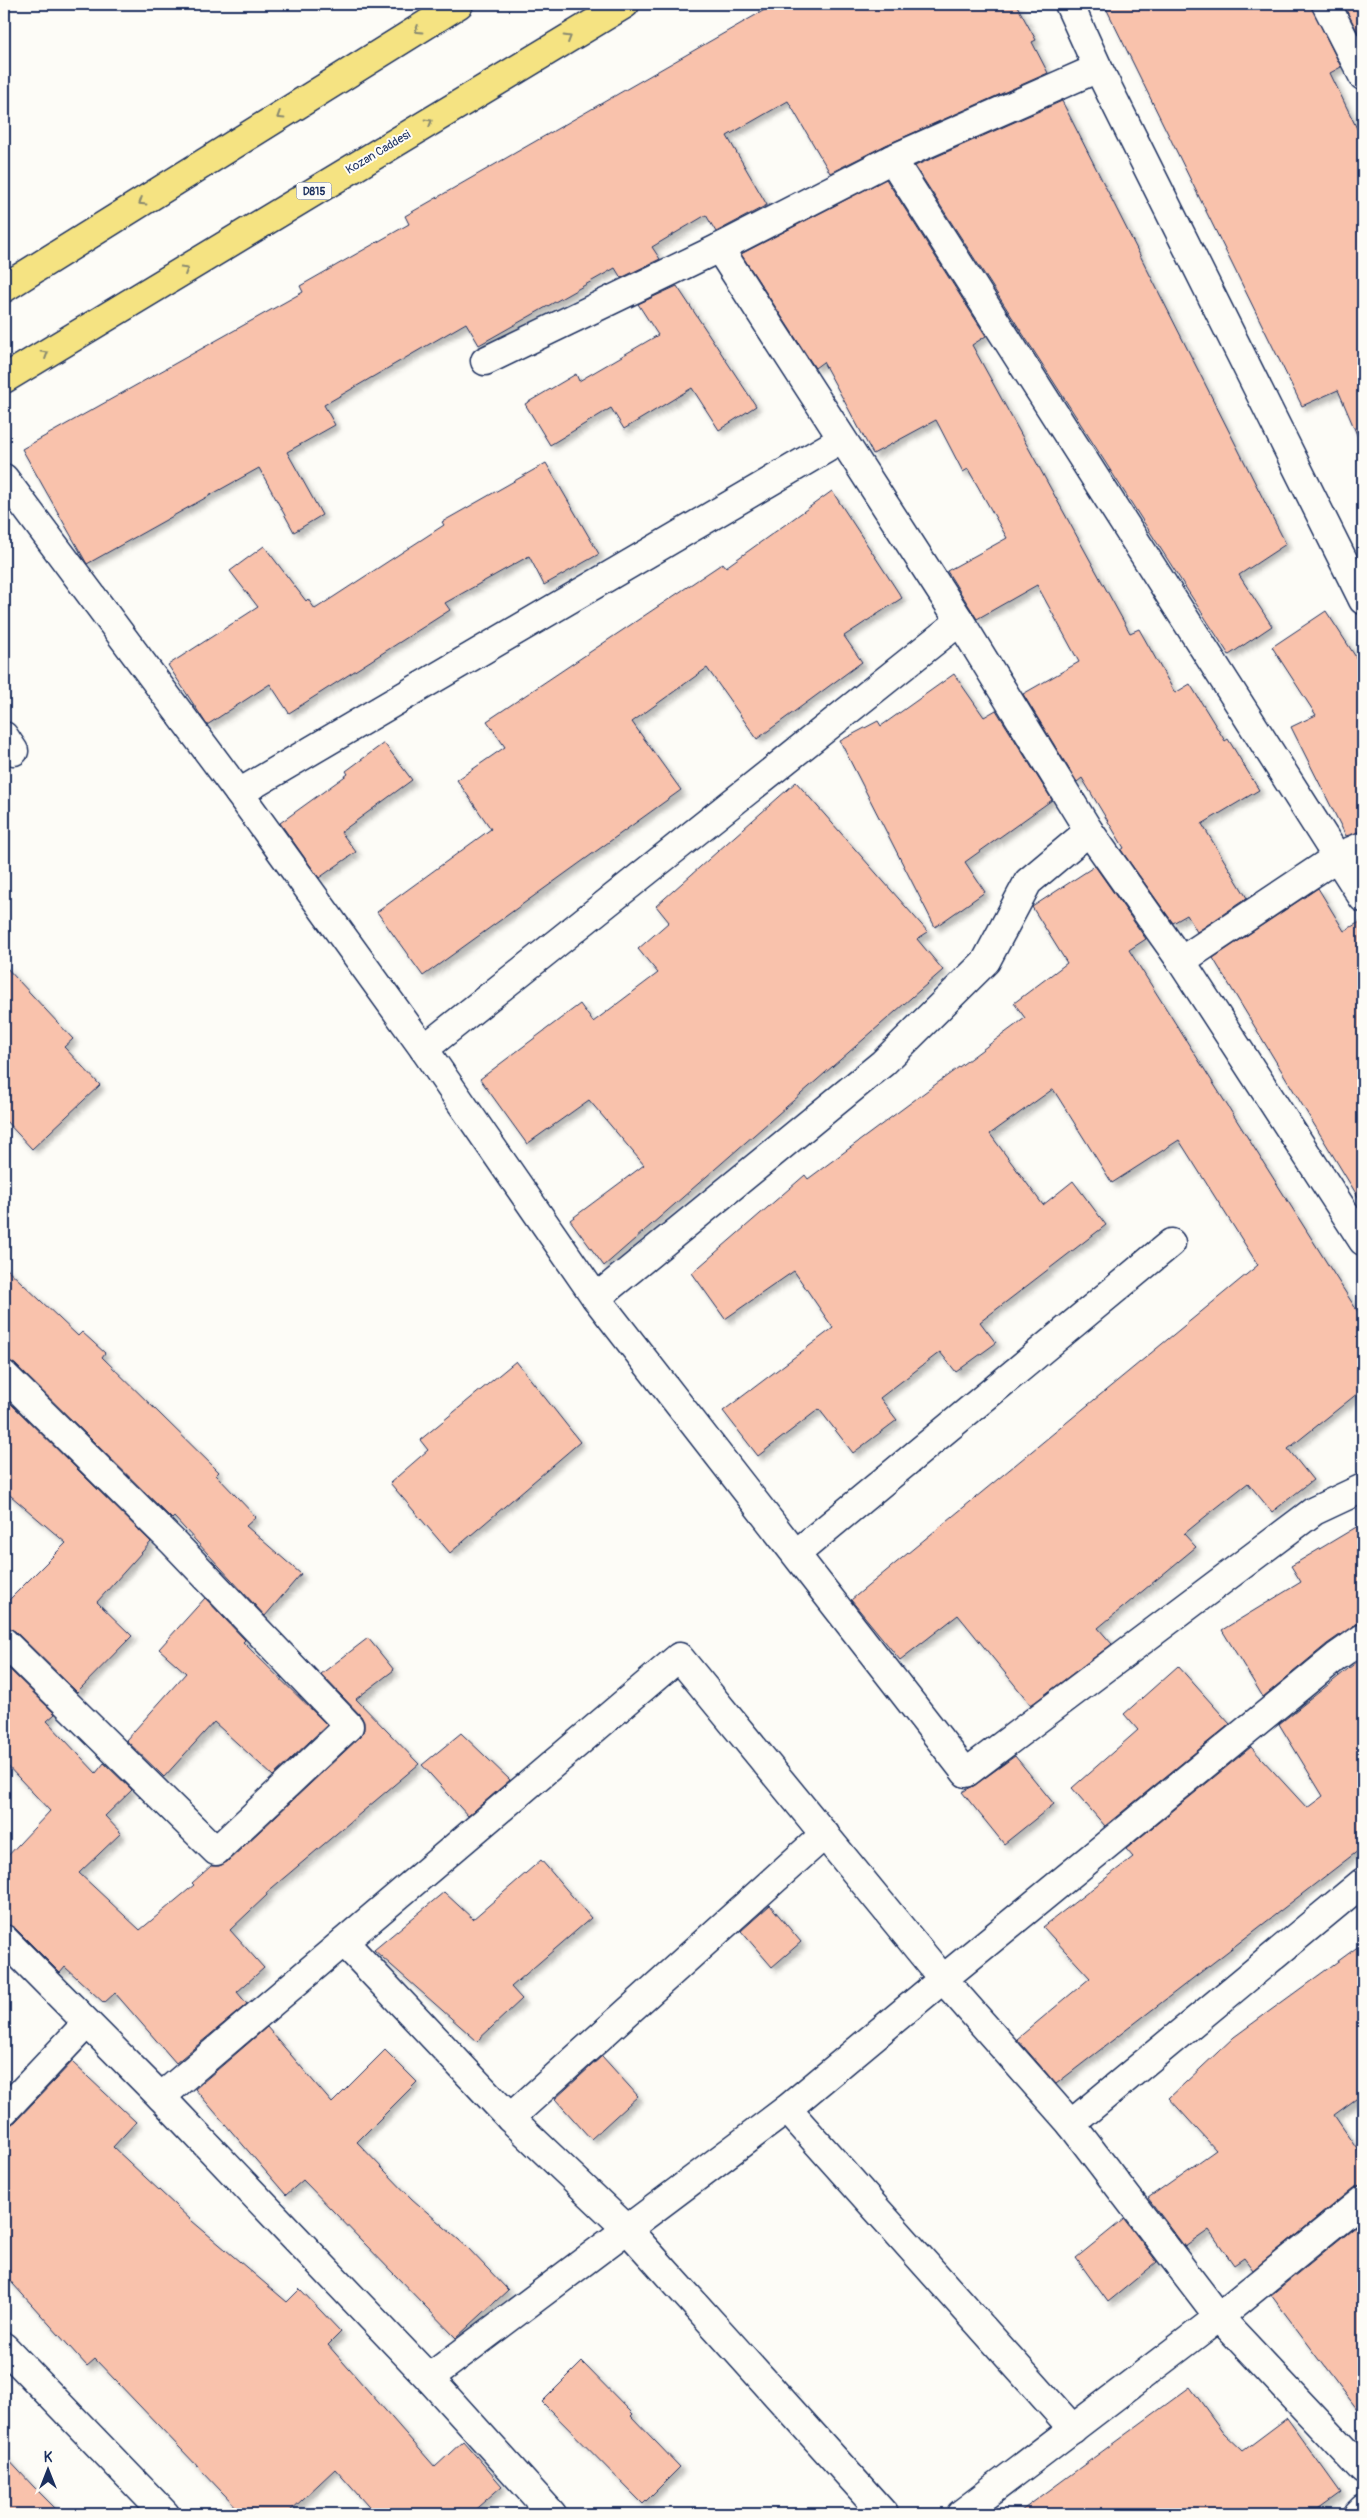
<svg xmlns="http://www.w3.org/2000/svg" width="1367" height="2518" font-family="Pangolin,sans-serif">
  <defs>
    <filter id="shadow"><feDropShadow dx="4.5" dy="4.5" stdDeviation="2.5" flood-color="#0004"/></filter>
  </defs>
  <rect width="100%" height="100%" fill="#fdfcf7"/>
  <filter id="ink" filterUnits="userSpaceOnUse"><feTurbulence type="fractalNoise" baseFrequency=".02" numOctaves="2"/><feDisplacementMap in="SourceGraphic" scale="10" xChannelSelector="R" yChannelSelector="G"/><feConvolveMatrix kernelMatrix="1 2 1 2 8 2 1 2 1" color-interpolation-filters="sRGB"/></filter>
  <g filter="url(#ink)">
    <g fill="#f9c2ac" stroke="#1b2f5e" filter="url(#shadow)">
      <path d="M775,4H1016L1036,40L1032,42L1048,73L886,145L830,173L788,101L727,136L767,205L716,232L706,215L652,247L660,259L621,278L615,268L479,345L466,323L324,405L335,425L287,452L322,515L294,532L259,468L87,564L22,449L303,292L300,286L409,224L405,216Z"/>
      <path d="M1104,4H1310L1341,67L1330,73L1363,141V449L1338,390L1302,406Z"/>
      <path d="M1343,4H1363V42Z"/>
      <path d="M1062,101L1286,544L1239,575L1272,626L1229,655L915,166Z"/>
      <path d="M886,179L986,336L972,345L1130,633L1139,629L1175,693L1190,684L1225,741L1228,739L1259,790L1202,824L1247,898L1197,932L1187,915L1173,923L1121,850L1124,848L1082,778L1077,782L1023,694L1079,662L1037,585L977,619L947,571L1007,538L968,469L963,472L936,420L873,454L823,362L815,368L741,254Z"/>
      <path d="M677,286L756,406L719,430L692,388L624,429L611,408L550,445L525,404L576,374L579,381L658,335L638,304Z"/>
      <path d="M546,463L599,554L544,585L529,556L445,603L450,610L289,713L270,684L207,725L168,665L258,607L230,571L264,546L306,601L308,599L315,609L444,525L442,522Z"/>
      <path d="M832,491L902,598L844,636L862,662L757,739L707,668L661,701L632,722L681,790L423,976L377,912L491,829L457,780L505,747L487,721L723,563L726,567Z"/>
      <path d="M1326,611L1363,668V831L1346,836L1291,727L1316,715L1272,647Z"/>
      <path d="M954,674L984,717L996,710L1052,800L965,862L985,892L935,927L840,741L878,721L881,726Z"/>
      <path d="M384,743L412,780L341,832L356,852L319,878L280,823L348,774L346,771Z"/>
      <path d="M796,782L928,932L917,939L943,970L604,1266L570,1220L644,1165L589,1100L527,1144L480,1079L580,1004L593,1022L658,973L638,949L669,922L656,906Z"/>
      <path d="M1095,866L1146,939L1129,950L1363,1320V1389L1288,1449L1313,1480L1272,1512L1248,1483L1211,1512L1184,1534L1196,1547L1098,1628L1112,1644L1031,1705L958,1615L900,1660L851,1600L1258,1265L1179,1140L1112,1183L1053,1089L990,1134L1043,1205L1073,1181L1106,1225L980,1322L996,1343L956,1372L940,1352L880,1398L897,1420L853,1453L819,1409L758,1456L723,1411L833,1328L794,1271L725,1319L692,1273L805,1175L808,1179L1025,1018L1014,1003L1067,963L1032,907Z"/>
      <path d="M1318,888L1344,931L1363,920V1205L1213,958Z"/>
      <path d="M4,965L73,1039L64,1047L100,1085L32,1149L4,1119Z"/>
      <path d="M4,1266L78,1336L82,1332L105,1353L102,1357L219,1472L216,1475L256,1517L246,1526L301,1574L265,1616L174,1517L172,1519L15,1364L4,1360Z"/>
      <path d="M516,1361L580,1442L450,1553L390,1483L428,1450L420,1440Z"/>
      <path d="M4,1397L151,1542L97,1602L132,1636L77,1692L15,1631L4,1627V1605L66,1543L4,1490Z"/>
      <path d="M1363,1523V1623L1354,1625L1327,1644L1263,1697L1222,1630L1301,1582L1291,1566Z"/>
      <path d="M205,1598L245,1640L243,1642L327,1725L273,1776L214,1722L164,1777L126,1740L186,1673L159,1649Z"/>
      <path d="M368,1638L394,1670L356,1699L419,1764L266,1893L267,1895L230,1930L264,1968L237,1992L247,2004L176,2063L115,1993L104,2003L65,1967L60,1973L15,1928L4,1924V1860L50,1811L4,1762V1664L55,1714L47,1721L96,1773L104,1763L132,1790L105,1816L121,1833L79,1873L140,1930L194,1885L192,1883L211,1866H219L227,1862L360,1737L364,1730V1722L361,1716L321,1674Z"/>
      <path d="M1363,1657V1847L1056,2084L1017,2039L1090,1978L1043,1927L1133,1857L1126,1849L1251,1747L1307,1808L1323,1796L1279,1724Z"/>
      <path d="M1178,1666L1230,1724L1105,1826L1072,1788L1138,1730L1124,1714Z"/>
      <path d="M461,1733L510,1780L468,1816L422,1765Z"/>
      <path d="M1015,1756L1054,1804L1004,1844L962,1792L975,1785Z"/>
      <path d="M541,1860L591,1918L511,1987L522,1999L477,2041L374,1950L444,1892L473,1919Z"/>
      <path d="M770,1905L801,1942L772,1967L741,1931Z"/>
      <path d="M1363,1943V2094L1334,2115L1363,2157V2185L1353,2188L1253,2270L1244,2258L1234,2265L1209,2230L1185,2247L1148,2198L1216,2150L1169,2098L1234,2037Z"/>
      <path d="M267,2027L332,2103L385,2050L417,2082L357,2142L412,2199L467,2247L508,2290L456,2338L303,2180L286,2195L195,2089Z"/>
      <path d="M602,2056L638,2096L591,2139L555,2099Z"/>
      <path d="M72,2062L136,2122L113,2147L192,2221L287,2302L300,2289L341,2332L328,2345L435,2467L463,2441L502,2486L470,2514H375L335,2469L287,2514H243L95,2359L87,2366L4,2274V2126L15,2122Z"/>
      <path d="M1124,2219L1157,2262L1108,2302L1076,2258Z"/>
      <path d="M1363,2220V2417L1271,2295Z"/>
      <path d="M582,2362L633,2414L631,2416L680,2467L643,2504L542,2402Z"/>
      <path d="M1190,2387L1223,2432L1243,2451L1287,2418L1341,2493L1312,2514H1017Z"/>
      <path d="M4,2455L33,2486L61,2514H4Z"/>
    </g>
    <g fill="none" stroke-linecap="round" stroke-linejoin="round">
      <g stroke="#1b2f5e" stroke-width="31">
        <g id="minor">
          <path d="M1326,4L1363,76"/>
          <path d="M892,159L1363,898"/>
          <path d="M719,248L960,621L1089,831L1181,961L1363,1241"/>
          <path d="M485,361L719,248L892,159L1098,68"/>
          <path d="M4,478L239,793L424,1049L596,1298L966,1773L1314,1511L1363,1488"/>
          <path d="M4,736L14,751"/>
          <path d="M239,793L841,440"/>
          <path d="M1181,961L1337,857L1363,846"/>
          <path d="M424,1049L960,621"/>
          <path d="M596,1298L883,1063L986,961L1028,882L1089,831"/>
          <path d="M4,1375L174,1543L349,1726L216,1851L4,1642"/>
          <path d="M797,1553L1171,1243"/>
          <path d="M4,1939L161,2097L429,2378L552,2514"/>
          <path d="M344,1942L510,2118L628,2230L884,2514"/>
          <path d="M161,2097L679,1657L943,1979L1071,2124L1219,2317L1363,2470"/>
          <path d="M787,2109L1073,2429"/>
          <path d="M4,2111L86,2024"/>
          <path d="M510,2118L825,1834"/>
          <path d="M1071,2124L1363,1882"/>
          <path d="M4,2347L165,2514"/>
          <path d="M429,2378L787,2109L943,1979L1336,1657L1363,1638"/>
          <path d="M961,2514L1219,2317L1363,2200"/>
          <path d="M1358,2514L1363,2509"/>
        </g>
      </g>
      <g stroke="#1b2f5e" stroke-width="31">
        <path id="secondary" d="M1069,4L1098,68L1363,600"/>
      </g>
      <g stroke="#1b2f5e" stroke-width="31">
        <g id="trunk">
          <path d="M4,288L459,4"/>
          <path d="M4,379L625,4"/>
        </g>
      </g>
      <use href="#minor" stroke="#fdfcf7" stroke-width="28"/>
      <use href="#secondary" stroke="#fdfcf7" stroke-width="28"/>
      <use href="#trunk" stroke="#f5e382" stroke-width="28"/>
    </g>
    <defs><path id="oneway-chevron" d="M-2-3.5L2.5 0L-2 3.5" fill="none" stroke-width="1.6" stroke-linecap="round" stroke-linejoin="round" transform="scale(1.25)"/></defs>
    <g stroke="#888970">
      <use href="#oneway-chevron" transform="translate(418 30) rotate(148)"/>
      <use href="#oneway-chevron" transform="translate(568 38) rotate(-31)"/>
      <use href="#oneway-chevron" transform="translate(280 116) rotate(148)"/>
      <use href="#oneway-chevron" transform="translate(429 122) rotate(-31)"/>
      <use href="#oneway-chevron" transform="translate(142 202) rotate(148)"/>
      <use href="#oneway-chevron" transform="translate(185 270) rotate(-31)"/>
      <use href="#oneway-chevron" transform="translate(45 354) rotate(-31)"/>
    </g>
  </g>
  <g text-anchor="middle" stroke-width="4" stroke-linejoin="round" paint-order="stroke">
    <rect fill="#fdfcf7" stroke="#5f6c8c" stroke-width="1" x="296.5" y="182.5" width="35" height="17" rx="4"/>
    <g font-size="11" font-weight="bold" fill="#1b2f5e">
      <text x="314" y="195">D815</text>
    </g>
    <g font-size="12" fill="#1b2f5e" stroke="#fdfcf7">
      <text transform="translate(378 152) rotate(-31)" y="4">Kozan Caddesi</text>
    </g>
  </g>
  <rect width="1367" height="2518" fill="none" stroke="#fdfcf7" stroke-width="20"/>
  <rect x="10" y="10" width="1347" height="2498" fill="none" stroke="#1b2f5e" stroke-width="2" filter="url(#ink)"/>
  <g transform="translate(48 2470)" stroke="#fdfcf7" stroke-width="4" paint-order="stroke">
  <path d="M0-4L9 19L0 12L-9 19Z" fill="#1b2f5e"/>
  <text y="-8" font-size="14" font-weight="bold" text-anchor="middle" fill="#1b2f5e">K</text>
  </g>
</svg>
